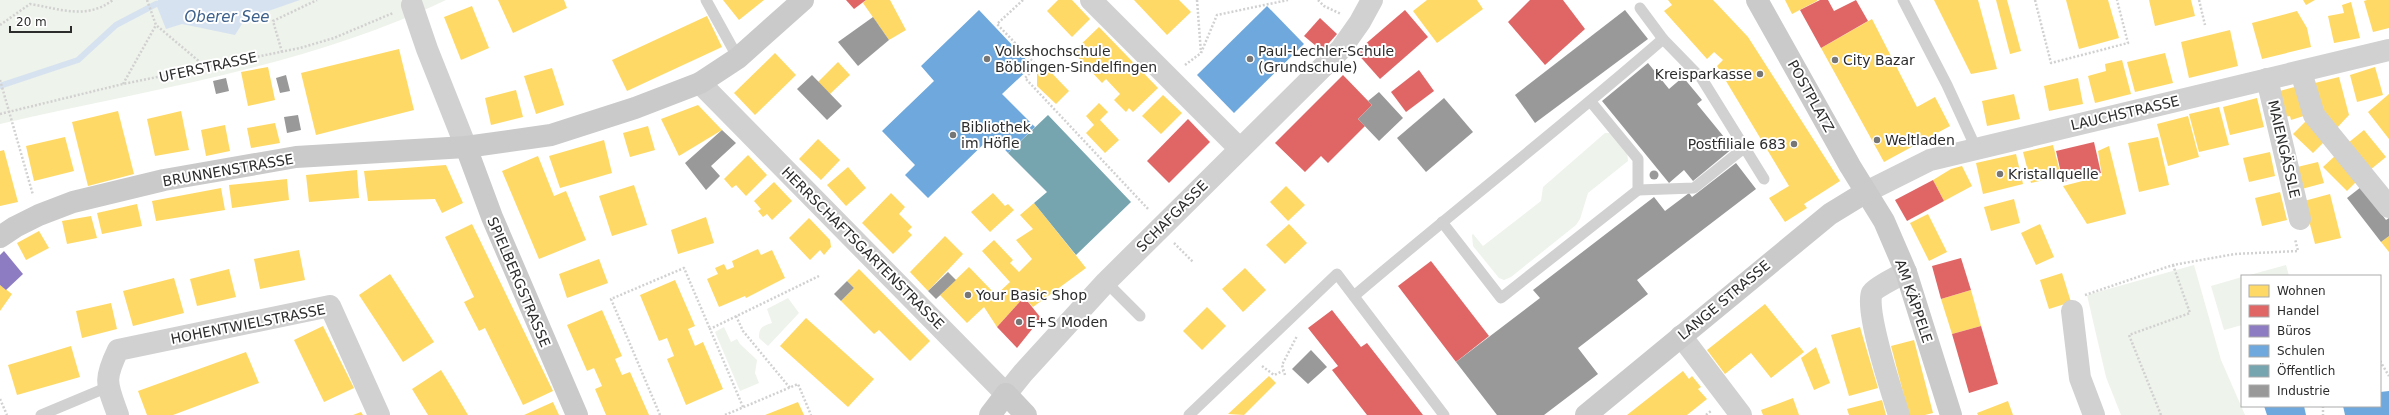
<svg xmlns="http://www.w3.org/2000/svg" width="2389" height="415" font-family="'DejaVu Sans',sans-serif">
  <rect width="100%" height="100%" fill="#fff"/>
  <g fill="#eef3eb">
    <path d="M0,0H446C306,67 150,89 0,124Z"/>
    <path d="M1605,133H1611L1627,152L1628,161L1588,193L1580,219L1576,225L1511,277L1504,280L1499,278L1473,246L1472,235L1473,234L1483,246L1541,201L1543,187Z"/>
    <path d="M2194,265L2221,360L2245,415H2121L2106,377L2087,295Z"/>
    <path d="M2286,265L2289,276H2246Z"/>
    <path d="M2242,277V325L2224,330L2211,286Z"/>
    <path d="M788,298L799,313L768,346L759,338C759,327 763,326 772,323L767,309Z"/>
    <path d="M724,327L731,342L737,339L740,344L757,360L755,373L759,383L740,391L715,332Z"/>
  </g>
  <path fill="#d7e2f0" d="M158,0H300L245,19L235,35L182,24L166,29L156,4Z"/>
  <g fill="#ffd966">
    <path d="M498,0H564L567,8L513,33Z"/>
    <path d="M723,0H764L739,20Z"/>
    <path d="M866,0H890L906,30L889,40L863,3Z"/>
    <path d="M1058,0H1072L1090,19L1072,37L1047,11Z"/>
    <path d="M1134,0H1179L1191,12L1167,35Z"/>
    <path d="M1427,0H1477L1483,9L1437,43L1413,11Z"/>
    <path d="M1668,0H1713L1716,3L1748,37L1840,181L1804,204L1807,208L1785,222L1769,198L1789,186L1717,66L1723,60L1714,52L1707,59L1664,11L1672,5Z"/>
    <path d="M1785,0H1817V1L1792,14Z"/>
    <path d="M1934,0H1978L1997,69L1971,74Z"/>
    <path d="M1996,0H2007L2021,51L2010,54Z"/>
    <path d="M2066,0H2108L2119,38L2079,49Z"/>
    <path d="M2149,0H2191L2195,16L2155,26Z"/>
    <path d="M2303,0H2315L2306,5Z"/>
    <path d="M2367,0H2389V28L2373,32L2364,1Z"/>
    <path d="M2351,2L2360,38L2334,43L2328,16L2344,13L2342,5Z"/>
    <path d="M472,6L489,48L461,60L444,17Z"/>
    <path d="M2297,11L2307,28L2311,47L2262,59L2252,23Z"/>
    <path d="M707,16L722,47L627,91L612,60Z"/>
    <path d="M1872,19L1917,107L1935,97L1950,126L1884,162L1821,48Z"/>
    <path d="M1099,27L1158,88L1133,112L1129,108L1126,112L1114,100L1120,94L1106,79L1102,83L1073,52Z"/>
    <path d="M2230,30L2238,66L2189,78L2181,42Z"/>
    <path d="M399,49L414,110L316,135L301,73Z"/>
    <path d="M775,53L796,75L755,115L734,93Z"/>
    <path d="M2165,53L2173,83L2135,92L2127,62Z"/>
    <path d="M2122,60L2131,94L2095,103L2088,76L2106,71L2105,64Z"/>
    <path d="M838,62L850,75L830,94L818,82Z"/>
    <path d="M1045,66L1069,91L1056,104L1037,86V73Z"/>
    <path d="M268,67L275,100L248,106L241,72Z"/>
    <path d="M2375,67L2383,95L2357,102L2350,75Z"/>
    <path d="M552,68L564,105L536,114L524,76Z"/>
    <path d="M2339,77L2349,115L2335,130L2323,116L2315,83Z"/>
    <path d="M2078,78L2083,104L2049,111L2044,86Z"/>
    <path d="M2302,85L2310,114L2291,120L2290,116L2284,117L2276,92Z"/>
    <path d="M516,90L523,117L491,125L485,98Z"/>
    <path d="M2014,94L2020,119L1987,126L1982,101Z"/>
    <path d="M2389,94V139L2368,112Z"/>
    <path d="M1163,95L1182,113L1161,134L1142,116Z"/>
    <path d="M2257,98L2264,127L2230,135L2223,107Z"/>
    <path d="M1099,103L1108,112L1100,120L1119,140L1105,153L1086,133L1094,125L1086,116Z"/>
    <path d="M698,105L722,130L679,156L661,119Z"/>
    <path d="M2219,107L2229,145L2199,152L2189,114Z"/>
    <path d="M118,111L134,174L88,186L72,122Z"/>
    <path d="M181,111L189,150L155,156L147,119Z"/>
    <path d="M2188,116L2199,157L2168,166L2157,124Z"/>
    <path d="M2308,119L2328,138L2313,153L2293,134Z"/>
    <path d="M275,123L280,143L251,148L247,128Z"/>
    <path d="M225,125L230,151L206,156L201,130Z"/>
    <path d="M648,126L655,150L630,157L623,133Z"/>
    <path d="M2364,130L2386,157L2370,170L2348,143Z"/>
    <path d="M65,137L74,171L34,181L26,146Z"/>
    <path d="M2158,137L2169,185L2139,192L2128,143Z"/>
    <path d="M818,139L840,160L821,180L799,159Z"/>
    <path d="M604,140L612,173L560,188L549,156Z"/>
    <path d="M2053,145L2061,176L2031,183L2023,152Z"/>
    <path d="M2109,146L2126,214L2087,224L2063,186L2102,176L2098,151Z"/>
    <path d="M4,150L18,202L0,206V151Z"/>
    <path d="M2270,152L2275,176L2249,182L2243,158Z"/>
    <path d="M2016,154L2023,184L1983,194L1976,163Z"/>
    <path d="M2337,154L2360,178L2347,191L2323,167Z"/>
    <path d="M748,155L767,175L746,196L736,185L732,188L724,179Z"/>
    <path d="M538,156L554,196L566,191L586,240L539,259L502,171Z"/>
    <path d="M2318,162L2324,183L2298,190L2293,168Z"/>
    <path d="M446,165L463,203L442,213L435,199L368,201L364,171Z"/>
    <path d="M1962,166L1972,186L1944,201L1933,180L1951,169Z"/>
    <path d="M848,167L866,188L846,206L827,185Z"/>
    <path d="M357,170L359,198L309,202L306,175Z"/>
    <path d="M287,179L289,200L232,208L229,185Z"/>
    <path d="M774,182L792,201L772,220L767,214L763,217L758,211L761,209L754,201Z"/>
    <path d="M634,185L647,225L612,236L599,196Z"/>
    <path d="M1286,186L1305,205L1288,221L1270,202Z"/>
    <path d="M221,188L225,210L156,221L152,201Z"/>
    <path d="M2280,192L2287,220L2262,226L2255,198Z"/>
    <path d="M891,193L905,207L899,214L912,227L908,231L912,235L893,254L862,223Z"/>
    <path d="M993,193L1005,206L1008,204L1014,210L990,232L971,212Z"/>
    <path d="M2330,194L2341,238L2315,244L2304,201Z"/>
    <path d="M2014,199L2020,223L1991,231L1984,207Z"/>
    <path d="M1034,203L1086,268L1033,307L1024,297L997,327L984,307L967,323L940,295L969,267L996,295L1010,282L982,251L994,240L1013,260L1010,263L1019,272L1032,259L1016,240L1033,229L1020,215Z"/>
    <path d="M137,204L142,226L102,234L97,213Z"/>
    <path d="M1928,214L1947,252L1929,261L1910,223Z"/>
    <path d="M91,216L97,238L67,244L62,221Z"/>
    <path d="M706,217L714,243L678,254L671,230Z"/>
    <path d="M809,218L830,240L831,247L824,255L820,250L810,260L789,238Z"/>
    <path d="M472,224L553,391L523,405L485,328L479,331L464,302L474,297L445,237Z"/>
    <path d="M1289,224L1307,243L1285,264L1266,245Z"/>
    <path d="M2040,224L2054,257L2036,265L2021,233Z"/>
    <path d="M39,231L49,248L26,260L17,243Z"/>
    <path d="M945,236L963,254L928,291L910,272Z"/>
    <path d="M2389,236V252L2381,242Z"/>
    <path d="M758,249L761,255L772,250L785,278L746,298L745,296L719,307L707,279L718,274L715,268L724,264L727,270L734,267L732,261Z"/>
    <path d="M299,250L305,280L260,289L254,259Z"/>
    <path d="M599,259L608,283L567,298L559,274Z"/>
    <path d="M1245,268L1266,290L1243,312L1222,289Z"/>
    <path d="M229,269L236,297L197,306L190,279Z"/>
    <path d="M859,269L930,341L910,361L879,330L874,334L841,301L854,288L847,281Z"/>
    <path d="M2062,273L2071,302L2049,309L2040,280Z"/>
    <path d="M390,274L434,342L403,362L359,295Z"/>
    <path d="M174,278L184,313L133,326L123,291Z"/>
    <path d="M675,280L695,326L688,329L695,346L703,342L723,389L686,405L667,359L674,356L667,338L659,341L640,295Z"/>
    <path d="M0,285L12,294L0,311Z"/>
    <path d="M1971,290L1981,326L1952,334L1941,299Z"/>
    <path d="M111,303L117,329L82,338L76,311Z"/>
    <path d="M1765,304L1804,352L1771,378L1751,353L1725,374L1707,350Z"/>
    <path d="M1207,307L1226,326L1202,350L1183,331Z"/>
    <path d="M602,310L622,356L615,359L622,375L630,372L649,415H606L595,389L602,386L594,368L587,371L567,325Z"/>
    <path d="M806,318L874,379L848,407L780,346Z"/>
    <path d="M323,326L354,388L324,402L294,340Z"/>
    <path d="M1860,327L1878,388L1849,396L1831,335Z"/>
    <path d="M1914,340L1933,413L1925,415H1909L1891,346Z"/>
    <path d="M71,346L80,377L17,395L8,365Z"/>
    <path d="M1816,347L1830,383L1814,390L1801,358Z"/>
    <path d="M246,352L259,383L173,415H147L138,391Z"/>
    <path d="M441,370L455,393L468,415H428L412,389Z"/>
    <path d="M1683,371L1689,379L1692,376L1701,387L1698,389L1707,399L1687,415H1627Z"/>
    <path d="M1269,376L1276,383L1244,415L1228,414Z"/>
    <path d="M1793,398L1799,415H1763L1761,410Z"/>
    <path d="M1882,400L1886,415H1849L1847,409Z"/>
    <path d="M2008,401L2013,415H1978L1977,413Z"/>
    <path d="M553,402L559,415H524Z"/>
    <path d="M798,402L804,415H765Z"/>
    <path d="M361,412L363,415H353Z"/>
  </g>
  <g fill="#e06666">
    <path d="M846,0H866L854,9Z"/>
    <path d="M1530,0H1563L1585,29L1545,65L1508,22Z"/>
    <path d="M1820,0H1828L1834,11L1856,0L1868,21L1821,48L1800,10Z"/>
    <path d="M1405,10L1428,37L1380,79L1356,52Z"/>
    <path d="M1320,18L1337,34L1322,51L1304,36Z"/>
    <path d="M1419,70L1434,91L1406,112L1391,92Z"/>
    <path d="M1343,75L1372,105L1358,119L1365,126L1328,163L1321,156L1305,172L1275,143Z"/>
    <path d="M1188,119L1210,142L1169,183L1147,161Z"/>
    <path d="M2094,142L2101,173L2063,182L2056,151Z"/>
    <path d="M1933,180L1944,201L1907,221L1895,200Z"/>
    <path d="M1961,258L1971,290L1941,299L1932,266Z"/>
    <path d="M1431,261L1489,336L1456,362L1398,286Z"/>
    <path d="M1024,297L1041,318L1017,348L997,327Z"/>
    <path d="M1332,310L1361,347L1367,343L1423,415H1367L1332,370L1338,366L1308,328Z"/>
    <path d="M1981,326L1998,384L1969,393L1952,334Z"/>
  </g>
  <path fill="#8e7cc3" d="M4,251L23,274L6,290L0,285V255Z"/>
  <g fill="#6fa8dc">
    <path d="M1267,6L1304,44L1234,113L1197,75Z"/>
    <path d="M979,10L1032,66L1002,94L1035,127L1008,153L992,136L928,198L905,175L915,165L882,131L934,81L921,66Z"/>
    <path d="M2389,391V415H2345L2343,406H2380V392Z"/>
    <path d="M2264,406H2304L2306,415H2267Z"/>
  </g>
  <path fill="#76a5af" d="M1048,115L1131,202L1076,255L1034,203L1047,192L1008,153Z"/>
  <g fill="#999">
    <path d="M1625,10L1648,39L1535,123L1515,95Z"/>
    <path d="M873,17L889,40L858,66L838,42Z"/>
    <path d="M1648,63L1669,89L1683,77L1702,100L1697,104L1733,148L1693,181L1684,170L1669,183L1602,101Z"/>
    <path d="M286,75L290,91L280,93L276,78Z"/>
    <path d="M812,75L842,106L827,120L797,89Z"/>
    <path d="M226,78L229,91L216,94L213,81Z"/>
    <path d="M1379,92L1403,118L1379,141L1358,119L1372,105L1368,101Z"/>
    <path d="M1444,98L1473,132L1426,172L1397,138Z"/>
    <path d="M298,115L301,130L287,133L284,117Z"/>
    <path d="M722,130L736,143L711,166L720,176L706,190L685,163Z"/>
    <path d="M1736,163L1756,189L1637,280L1648,294L1578,348L1598,374L1544,415H1497L1456,362L1540,298L1533,290L1654,197L1665,211L1689,193L1692,197Z"/>
    <circle cx="1654" cy="175" r="4.5"/>
    <path d="M2361,187L2386,220L2389,218V236L2381,242L2347,198Z"/>
    <path d="M948,272L956,280L936,299L928,291Z"/>
    <path d="M847,281L854,288L841,301L834,294Z"/>
    <path d="M1311,350L1327,367L1308,384L1292,369Z"/>
  </g>
  <g fill="none" stroke-linecap="round" stroke-linejoin="round">
    <path stroke="#d7e2f0" stroke-width="6" d="M0,86L78,60L116,25L156,4"/>
    <g stroke="#d1d1d1" stroke-width="2.5" stroke-dasharray="2 2" stroke-linecap="butt">
      <path d="M147,0L156,25L207,68"/>
      <path d="M1023,0L997,24L1037,66L1025,78L1149,210"/>
      <path d="M1197,0L1201,53"/>
      <path d="M1318,0L1324,6L1341,14"/>
      <path d="M2035,0L2051,63L2128,43L2117,0"/>
      <path d="M2199,0L2205,25"/>
      <path d="M0,25L30,4C61,9 86,20 113,0"/>
      <path d="M282,52L273,21L317,0"/>
      <path d="M1185,65L1201,53L1217,15L1288,0"/>
      <path d="M0,80L33,195"/>
      <path d="M123,84L156,25"/>
      <path d="M0,114L123,84L300,48L334,38L393,13"/>
      <path d="M1174,243L1193,262"/>
      <path d="M2085,295L2173,265L2235,254L2298,251L2295,239"/>
      <path d="M736,316L743,331L790,388"/>
      <path d="M2380,361L2389,376"/>
      <path d="M1262,366L1274,375L1283,371"/>
      <path d="M1285,375L1282,365L1297,336"/>
      <path d="M0,399L7,415"/>
      <path d="M2323,406V415"/>
      <path d="M743,407L710,329L819,276"/>
      <path d="M660,415L611,299L684,268L710,329"/>
      <path d="M725,415L798,384L811,415"/>
      <path d="M1706,415L1711,411"/>
      <path d="M2161,415L2129,335L2190,313L2173,265"/>
    </g>
    <g stroke="#d1d1d1" stroke-width="11">
      <path d="M706,0L738,58"/>
      <path d="M1903,0L1947,85L1976,148"/>
      <path d="M1640,8L1663,39L1702,79L1764,179"/>
      <path d="M1638,190L1694,188L1744,148"/>
      <path d="M1442,222L1501,298L1638,190V159L1591,102"/>
      <path d="M1106,282L1140,316"/>
      <path d="M1354,296C1456,209 1562,127 1663,39"/>
      <path d="M41,415L108,387"/>
      <path d="M1189,415L1337,274L1444,415"/>
    </g>
    <g stroke="#d1d1d1" stroke-width="22">
      <path d="M1091,0L1240,149"/>
      <path d="M412,5L427,49L466,147"/>
      <path d="M2301,72L2314,115L2389,207"/>
      <path d="M2267,79L2300,219"/>
      <path d="M700,83L1006,394L1023,373L1106,282L1341,49L1360,22L1372,0"/>
      <path d="M1866,192L1930,160L2389,50"/>
      <path d="M2072,311L2080,378L2094,415"/>
      <path d="M1681,336L1741,415"/>
      <path d="M118,415C107,384 103,381 118,350L330,306L379,415"/>
      <path d="M1899,415C1893,396 1864,308 1872,293C1876,287 1899,276 1906,272"/>
    </g>
    <g stroke="#cacaca" stroke-width="22">
      <path d="M1757,0L1850,166L1884,221L1906,272L1951,415"/>
      <path d="M466,147L492,217L577,415"/>
      <path d="M0,237L15,227L39,215L73,202L164,180L296,157L466,147L551,135L635,108L700,83L738,58L803,0"/>
      <path d="M990,415L1006,394L1026,415"/>
      <path d="M1586,415L1830,214L1866,192"/>
    </g>
  </g>
  <g fill="#767676" stroke="#fff" stroke-width="1.5">
    <circle cx="987" cy="59" r="4"/>
    <circle cx="1250" cy="59" r="4"/>
    <circle cx="1835" cy="60" r="4"/>
    <circle cx="1760" cy="74" r="4"/>
    <circle cx="953" cy="135" r="4"/>
    <circle cx="1877" cy="140" r="4"/>
    <circle cx="1794" cy="144" r="4"/>
    <circle cx="2000" cy="174" r="4"/>
    <circle cx="968" cy="295" r="4"/>
    <circle cx="1019" cy="322" r="4"/>
  </g>
  <g text-anchor="middle" stroke-width="4" stroke-linejoin="round" paint-order="stroke">
    <g font-size="14" fill="#2c2c2c" stroke="#fff" text-anchor="start">
      <text x="995" y="56">Volkshochschule<tspan x="995" dy="16">Böblingen-Sindelfingen</tspan></text>
      <text x="1258" y="56">Paul-Lechler-Schule<tspan x="1258" dy="16">(Grundschule)</tspan></text>
      <text x="1843" y="65">City Bazar</text>
      <text x="1752" y="79" text-anchor="end">Kreisparkasse</text>
      <text x="961" y="132">Bibliothek<tspan x="961" dy="16">im Höfle</tspan></text>
      <text x="1885" y="145">Weltladen</text>
      <text x="1786" y="149" text-anchor="end">Postfiliale 683</text>
      <text x="2008" y="179">Kristallquelle</text>
      <text x="976" y="300">Your Basic Shop</text>
      <text x="1027" y="327">E+S Moden</text>
    </g>
    <g font-size="14" fill="#2c2c2c" stroke="#fff">
      <text transform="translate(208 67) rotate(-12)" y="5">UFERSTRASSE</text>
      <text transform="translate(1811 96) rotate(61)" y="5">POSTPLATZ</text>
      <text transform="translate(2125 113) rotate(-13)" y="5">LAUCHSTRASSE</text>
      <text transform="translate(2284 149) rotate(77)" y="5">MAIENGÄSSLE</text>
      <text transform="translate(228 170) rotate(-10)" y="5">BRUNNENSTRASSE</text>
      <text transform="translate(1172 216) rotate(-45)" y="5">SCHAFGASSE</text>
      <text transform="translate(863 248) rotate(45)" y="5">HERRSCHAFTSGARTENSTRASSE</text>
      <text transform="translate(519 282) rotate(67)" y="5">SPIELBERGSTRASSE</text>
      <text transform="translate(1724 300) rotate(-40)" y="5">LANGE STRASSE</text>
      <text transform="translate(1914 301) rotate(71)" y="5">AM KÄPPELE</text>
      <text transform="translate(248 324) rotate(-11)" y="5">HOHENTWIELSTRASSE</text>
    </g>
    <g font-size="15" font-style="italic" fill="#3d608b" stroke="#fff">
      <text x="227" y="22">Oberer See</text>
    </g>
  </g>
  <rect x="2241" y="275" width="140" height="132" fill="#ffffff" stroke="#ababab"/>
  <rect x="2249" y="285" width="20" height="12" fill="#ffd966" stroke="#ababab"/>
  <text x="2277" y="295" font-size="12" fill="#2c2c2c">Wohnen</text>
  <rect x="2249" y="305" width="20" height="12" fill="#e06666" stroke="#ababab"/>
  <text x="2277" y="315" font-size="12" fill="#2c2c2c">Handel</text>
  <rect x="2249" y="325" width="20" height="12" fill="#8e7cc3" stroke="#ababab"/>
  <text x="2277" y="335" font-size="12" fill="#2c2c2c">Büros</text>
  <rect x="2249" y="345" width="20" height="12" fill="#6fa8dc" stroke="#ababab"/>
  <text x="2277" y="355" font-size="12" fill="#2c2c2c">Schulen</text>
  <rect x="2249" y="365" width="20" height="12" fill="#76a5af" stroke="#ababab"/>
  <text x="2277" y="375" font-size="12" fill="#2c2c2c">Öffentlich</text>
  <rect x="2249" y="385" width="20" height="12" fill="#999999" stroke="#ababab"/>
  <text x="2277" y="395" font-size="12" fill="#2c2c2c">Industrie</text>
  <path d="M10 26v6h61v-6" fill="none" stroke="#2c2c2c" stroke-width="2"/>
  <text x="16" y="26" font-size="12" fill="#2c2c2c" stroke="#ffffff" stroke-width="3" paint-order="stroke">20 m</text>
</svg>
